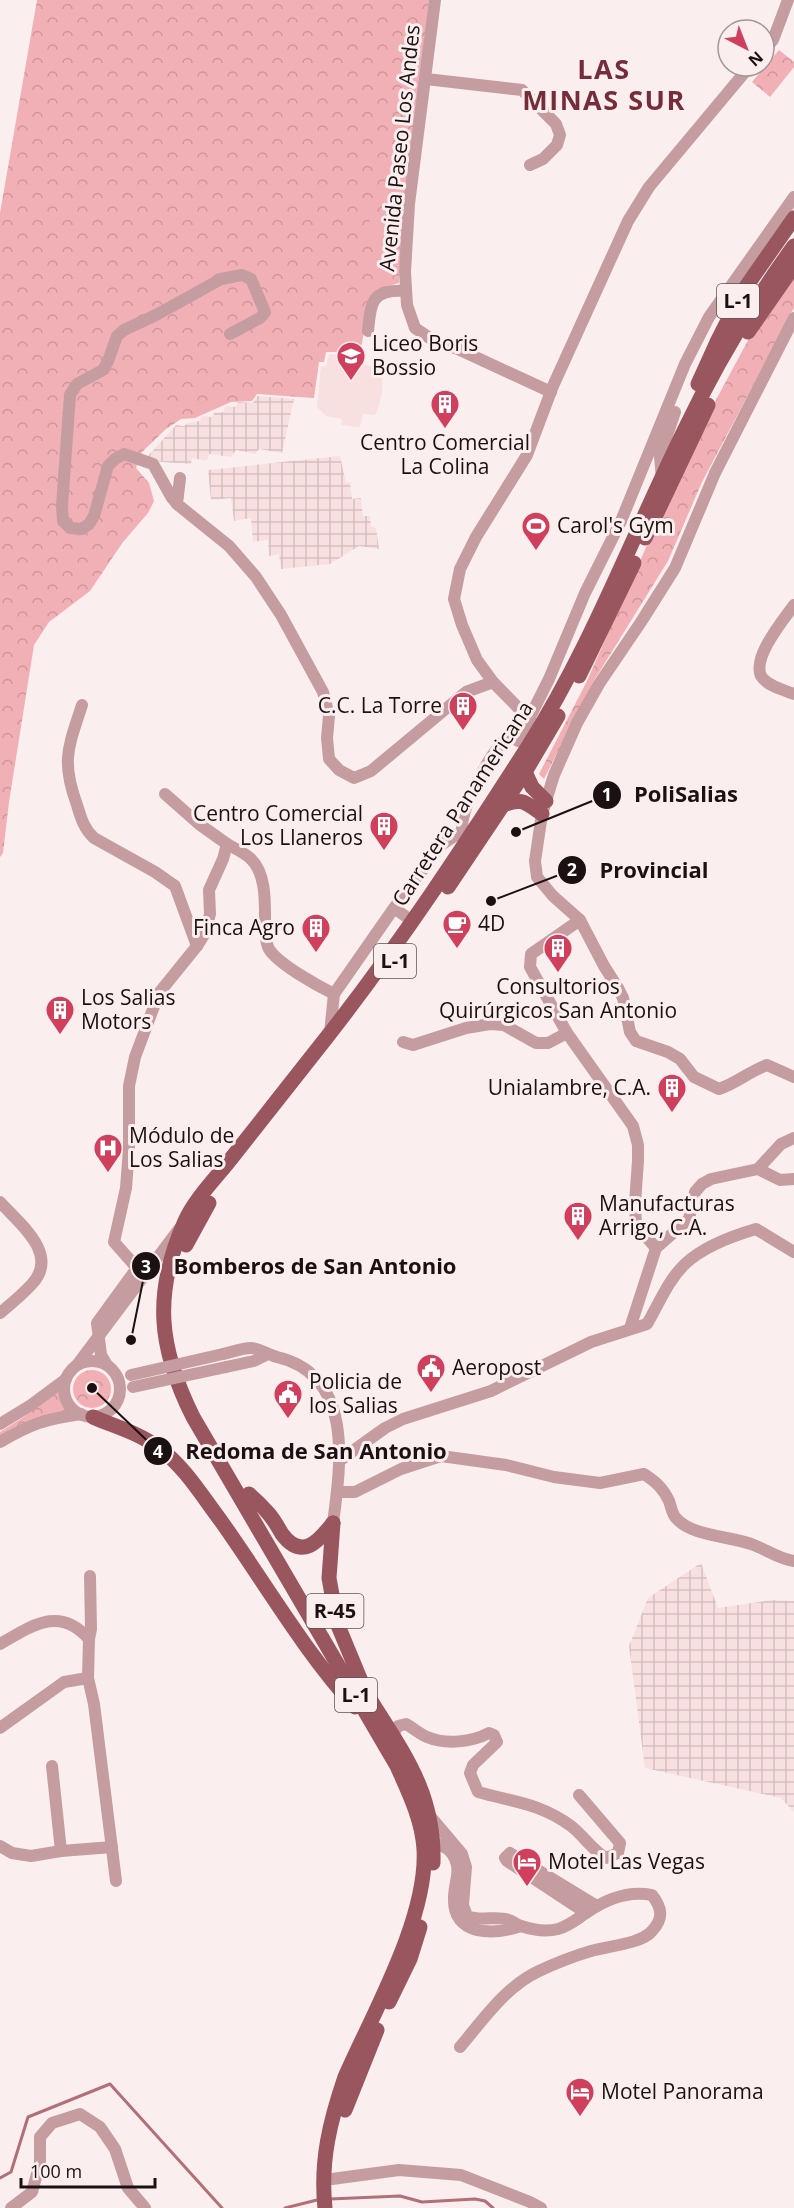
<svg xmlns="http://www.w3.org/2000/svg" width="794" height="2208" font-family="'Open Sans',sans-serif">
  <defs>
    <pattern id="industrial-grid" width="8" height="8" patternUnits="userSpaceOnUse" patternTransform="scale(1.5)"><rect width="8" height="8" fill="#f8e0e1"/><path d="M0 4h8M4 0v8" fill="none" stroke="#d4bfc0"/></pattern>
    <pattern id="park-crowns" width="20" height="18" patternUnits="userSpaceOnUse" patternTransform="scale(1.5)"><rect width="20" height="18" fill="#f1b0b5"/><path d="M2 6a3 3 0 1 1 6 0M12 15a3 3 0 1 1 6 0" fill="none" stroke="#ce969b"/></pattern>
  </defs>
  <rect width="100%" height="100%" fill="#fbeeef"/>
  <path fill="#f8e0e1" d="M329,354L365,357L364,365L383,367L382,394L378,408L375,415L363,414L360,427L341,425L342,419L326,416L317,407L321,366L326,367Z"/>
  <g fill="url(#industrial-grid)">
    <path d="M257,396L294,399L282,453L259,449L255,454L236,450L231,457L209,454L207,461L192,458L191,464L150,461L146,458L176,425L184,426L188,423L199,421L202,416L212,417L215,412H223L226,406L235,407L238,402L253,403Z"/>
    <path d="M340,456L346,483L350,482L352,499L361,498L363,516H370L371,526L376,528L379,549L359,546L330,564L281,569L279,554L269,556L268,540L253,542L251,518L234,521L231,498L211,500L208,470Z"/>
    <path d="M701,1563L718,1608L772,1600L794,1601V1812L781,1798L645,1768L629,1646L648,1598Z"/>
  </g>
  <g fill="url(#park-crowns)">
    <path d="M37,0H429L399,272V283L378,289L368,300L362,344L356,349L340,347L338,352H326L324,362H319L314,398L257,394L252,401L231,402L195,418L181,419L166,429L142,452L136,468L149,483L154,501L148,513L123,542L90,591L49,622L34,645L9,802L3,853L0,857V213Z"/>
    <path d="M779,50L794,62V67L770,97L752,82Z"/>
    <path d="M794,275V308L702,482L668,561L593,682L544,779L539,774L586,683L659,518L717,398L752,333Z"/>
    <circle cx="92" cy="1389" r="19"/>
    <path d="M59,1387L63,1405L68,1411L0,1436V1432L25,1416Z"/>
  </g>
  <path fill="#f1b0b5" d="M371,215L402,220L397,242L365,237Z"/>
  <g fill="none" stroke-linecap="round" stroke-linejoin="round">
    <g stroke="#b17077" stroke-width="3">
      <path d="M0,2178L11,2172L28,2117L110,2084L222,2208"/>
      <path d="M330,2199L400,2196L422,2202L475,2199L485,2201L493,2208"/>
      <path d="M285,2208L321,2199"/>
    </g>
    <g stroke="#c59da0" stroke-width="12">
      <path d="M435,0L409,204L405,272L407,305L415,328L434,341L458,349L551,392"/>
      <path d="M764,50L773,40L788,0"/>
      <path d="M426,79L522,90L556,124L560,135L557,145L543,159L530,165"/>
      <path d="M794,318L715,473L675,568L641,622L599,684L577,723L554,775L542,814L535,861L537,877L553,896L580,920L604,966L618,988L623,998L630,1032L636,1041L668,1052L680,1059L694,1077L719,1089C737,1083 750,1071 767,1065L794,1077"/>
      <path d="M368,331C371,301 372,289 406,291"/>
      <path d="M180,478L177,504L229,546L256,577L281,615L323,692L329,716L327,738L329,759L339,770L354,778L371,771L466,692L493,682L532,722"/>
      <path d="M662,479L660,456L675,412"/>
      <path d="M177,504L172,498L153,464L124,454L115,459L108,466L94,516L89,524L82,529L70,528L63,521L62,506L70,395L77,384L103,370L108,361L117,336L124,330L158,314L221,279L242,275L251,279L265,312L260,318L230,334"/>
      <path d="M794,605C784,619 752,657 761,676C767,686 784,690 794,694"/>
      <path d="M493,682L477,660L462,625L454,599L460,569L476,537L527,455L553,386L628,221L649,187L750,66"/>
      <path d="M82,705C68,748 61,761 77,805C81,818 84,829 94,838L155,872L175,886L197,946"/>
      <path d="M518,741L549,679L585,593L621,521L685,364L709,317L794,197"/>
      <path d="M165,794L199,824L227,844"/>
      <path d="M465,839C453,821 483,769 494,753C503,740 515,728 524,716"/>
      <path d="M394,908L412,921"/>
      <path d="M580,920L531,954L530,967L567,1033L633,1126L638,1145V1161L635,1203L636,1225L656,1248L630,1328"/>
      <path d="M334,994L394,908L441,845L461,832"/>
      <path d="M403,1042L413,1045L466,1028L490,1024L504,1025L536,1043H548L567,1033"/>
      <path d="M758,1169L781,1144L794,1138"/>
      <path d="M0,1202C19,1223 60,1254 32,1284C22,1295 11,1304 0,1313"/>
      <path d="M656,1248L689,1219L695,1192L702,1184L711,1179L758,1169L780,1180L794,1179"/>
      <path d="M145,1272L137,1268L114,1242L126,1188L129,1149V1086L135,1057L159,993L197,946L205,933L210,914L209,890L223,859L227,844C234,848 245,853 251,859C266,874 265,901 265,921C265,929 265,942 269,949C278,964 318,986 334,994L330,1033"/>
      <path d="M223,1354C232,1352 242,1348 251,1348C258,1348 269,1355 277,1357C354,1375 341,1464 333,1523"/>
      <circle cx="92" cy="1389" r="28"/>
      <path d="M77,1365L179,1229"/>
      <path d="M107,1365L101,1355L97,1323L137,1268"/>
      <path d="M226,1367L254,1361L266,1355"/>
      <path d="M0,1424L31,1405L66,1379"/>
      <path d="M0,1442C31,1424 45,1419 81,1414"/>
      <path d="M339,1461L385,1428L403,1419L491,1391L591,1342L647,1324C659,1304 668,1280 685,1264C704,1246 732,1236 756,1229L794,1252"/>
      <path d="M337,1492H355L401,1469L441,1456L506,1465L554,1477L600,1483L644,1474C656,1482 663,1488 669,1501C671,1506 672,1514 676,1518C691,1536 729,1536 751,1544C766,1549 778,1559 794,1561"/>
      <path d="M89,1639L91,1629L90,1576"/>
      <path d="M0,1644C32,1626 59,1605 89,1639L88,1678L94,1704L116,1881"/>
      <path d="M0,1728L64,1682L88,1678"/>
      <path d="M393,1734L398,1726L406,1724C413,1728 420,1734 427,1737C446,1745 472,1742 489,1733L494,1735L497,1742L473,1765L470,1773L478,1792C513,1802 540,1803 571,1826C584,1836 592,1850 606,1858L618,1853L620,1843L579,1795"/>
      <path d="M52,1766L61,1851"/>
      <path d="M429,1815L462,1854L466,1867L463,1905L467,1916C482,1922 496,1915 509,1920C513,1921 517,1925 521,1926C533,1930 546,1932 558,1929C569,1926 577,1919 586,1913C606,1899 628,1890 652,1895C662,1908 664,1918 652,1931C641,1944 608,1946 591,1951C574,1956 556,1963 539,1971C506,1986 483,2020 460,2047"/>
      <path d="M434,1842C442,1845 452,1851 455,1859C461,1871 454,1885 454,1897C452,1937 494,1935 521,1926"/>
      <path d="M0,1846L12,1853L31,1856L61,1851L112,1847"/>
      <path d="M586,1913L507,1861L505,1858L510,1853L597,1906"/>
      <path d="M332,2179L399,2170L461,2175L530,2202L541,2208"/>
      <path d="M11,2208L32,2192L40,2163V2137L52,2123L80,2114L100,2127L115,2149L128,2188L145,2208"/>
    </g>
    <g stroke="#9a565e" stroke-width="15">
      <path d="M748,332L794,266"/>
      <path d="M698,384L717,342L743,291L794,218"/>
      <path d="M645,538L708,405"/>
      <path d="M579,676L634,563"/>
      <path d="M525,772L532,787L546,801"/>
      <path d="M501,806C522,797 525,802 542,814"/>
      <path d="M448,887L525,772L558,716"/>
      <path d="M186,1245L209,1203"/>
      <path d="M93,1417C116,1427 139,1433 159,1448C185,1467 202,1496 221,1521C265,1583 304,1651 355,1707"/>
      <path d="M249,1494C256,1500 263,1507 269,1514C274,1520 278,1527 282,1534C302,1561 319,1541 333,1523"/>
      <path d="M333,1523L329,1578L337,1623L366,1693"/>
      <path d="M362,1686C398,1747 435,1787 433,1863"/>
      <path d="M389,2002L410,1959L420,1927"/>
      <path d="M345,2110L377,2030"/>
      <path d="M325,2208C320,2161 330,2121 345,2077C373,2013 428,1918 424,1849C422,1819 409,1793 397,1766L193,1417C158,1347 153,1293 185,1221C195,1199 215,1179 230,1160C262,1119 295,1078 327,1037C400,944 465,845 529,745C591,647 632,537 683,433C714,368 751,305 794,246"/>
    </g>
    <g stroke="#c59da0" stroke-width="12">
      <path d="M131,1375L223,1354"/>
      <path d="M133,1387L226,1367"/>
    </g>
  </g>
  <defs>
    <g id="school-pin" transform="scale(1.5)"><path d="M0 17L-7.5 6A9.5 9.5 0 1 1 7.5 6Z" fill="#d0405d" stroke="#fbeeef"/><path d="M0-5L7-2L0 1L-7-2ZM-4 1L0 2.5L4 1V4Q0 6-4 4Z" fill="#fff"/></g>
    <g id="building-pin" transform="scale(1.5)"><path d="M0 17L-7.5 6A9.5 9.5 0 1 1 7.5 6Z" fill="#d0405d" stroke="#fbeeef"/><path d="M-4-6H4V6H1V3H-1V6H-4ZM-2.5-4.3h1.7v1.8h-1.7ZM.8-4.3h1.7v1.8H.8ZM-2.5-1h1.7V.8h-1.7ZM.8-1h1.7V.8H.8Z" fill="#fff"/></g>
    <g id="stadium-pin" transform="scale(1.5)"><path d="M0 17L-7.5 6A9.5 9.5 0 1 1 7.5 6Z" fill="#d0405d" stroke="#fbeeef"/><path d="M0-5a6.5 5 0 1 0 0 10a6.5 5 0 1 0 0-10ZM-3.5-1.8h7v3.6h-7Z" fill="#fff"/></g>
    <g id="cafe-pin" transform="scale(1.5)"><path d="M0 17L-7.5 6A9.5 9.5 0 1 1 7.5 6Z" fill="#d0405d" stroke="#fbeeef"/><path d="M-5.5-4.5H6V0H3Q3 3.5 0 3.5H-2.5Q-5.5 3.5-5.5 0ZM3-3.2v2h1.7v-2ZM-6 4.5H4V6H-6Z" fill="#fff"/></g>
    <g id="hospital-pin" transform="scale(1.5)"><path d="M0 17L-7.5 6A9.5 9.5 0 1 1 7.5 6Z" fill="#d0405d" stroke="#fbeeef"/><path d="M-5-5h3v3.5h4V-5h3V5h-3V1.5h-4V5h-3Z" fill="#fff"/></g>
    <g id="civic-pin" transform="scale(1.5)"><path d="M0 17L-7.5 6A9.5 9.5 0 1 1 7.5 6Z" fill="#d0405d" stroke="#fbeeef"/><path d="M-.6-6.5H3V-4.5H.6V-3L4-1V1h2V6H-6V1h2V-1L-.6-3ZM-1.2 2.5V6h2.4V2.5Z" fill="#fff"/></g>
    <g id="hotel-pin" transform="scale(1.5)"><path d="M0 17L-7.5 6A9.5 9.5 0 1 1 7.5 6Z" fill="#d0405d" stroke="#fbeeef"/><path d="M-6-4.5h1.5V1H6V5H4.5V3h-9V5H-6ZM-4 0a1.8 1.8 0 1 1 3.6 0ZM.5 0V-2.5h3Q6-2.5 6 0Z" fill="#fff"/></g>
  </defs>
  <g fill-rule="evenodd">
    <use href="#school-pin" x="351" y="356"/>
    <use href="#building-pin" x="445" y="404"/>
    <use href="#stadium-pin" x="536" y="526"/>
    <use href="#building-pin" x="463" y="706"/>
    <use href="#building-pin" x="384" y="826"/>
    <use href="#cafe-pin" x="457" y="924"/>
    <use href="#building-pin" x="316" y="928"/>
    <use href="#building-pin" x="558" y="948"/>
    <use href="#building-pin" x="60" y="1010"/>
    <use href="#building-pin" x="672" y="1088"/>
    <use href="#hospital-pin" x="108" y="1148"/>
    <use href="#building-pin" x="578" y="1216"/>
    <use href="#civic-pin" x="431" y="1368"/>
    <use href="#civic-pin" x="288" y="1394"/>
    <use href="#hotel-pin" x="527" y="1862"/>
    <use href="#hotel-pin" x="580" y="2092"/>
  </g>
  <g text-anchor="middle" stroke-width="6" stroke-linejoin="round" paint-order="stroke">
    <g fill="#fbeeef" stroke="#5f5354" stroke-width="1.5">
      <rect x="717" y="284" width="42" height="34" rx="4.5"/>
      <rect x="374" y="944" width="42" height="34" rx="4.5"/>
      <rect x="306.5" y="1594" width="57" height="34" rx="4.5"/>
      <rect x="335" y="1678" width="42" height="34" rx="4.5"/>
    </g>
    <g font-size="20" font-weight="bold" fill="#1c1112">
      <text x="738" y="308">L-1</text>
      <text x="395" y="968">L-1</text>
      <text x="335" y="1618">R-45</text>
      <text x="356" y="1702">L-1</text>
    </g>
    <g font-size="21" fill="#1c1112" stroke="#fbeeef">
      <text transform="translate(400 148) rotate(-84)" y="7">Avenida Paseo Los Andes</text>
      <text transform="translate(463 804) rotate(-57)" y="7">Carretera Panamericana</text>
    </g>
    <g font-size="21" fill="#1c1112" stroke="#fbeeef" text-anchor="start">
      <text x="372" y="351">Liceo Boris<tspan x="372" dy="24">Bossio</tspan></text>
      <text x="445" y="450" text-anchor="middle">Centro Comercial<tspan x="445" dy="24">La Colina</tspan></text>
      <text x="557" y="533">Carol's Gym</text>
      <text x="442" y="713" text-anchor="end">C.C. La Torre</text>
      <text x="363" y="821" text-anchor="end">Centro Comercial<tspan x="363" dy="24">Los Llaneros</tspan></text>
      <text x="478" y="931">4D</text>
      <text x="295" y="935" text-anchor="end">Finca Agro</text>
      <text x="558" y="994" text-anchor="middle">Consultorios<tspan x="558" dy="24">Quirúrgicos San Antonio</tspan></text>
      <text x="81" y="1005">Los Salias<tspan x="81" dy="24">Motors</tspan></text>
      <text x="651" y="1095" text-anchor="end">Unialambre, C.A.</text>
      <text x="129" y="1143">Módulo de<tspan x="129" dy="24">Los Salias</tspan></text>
      <text x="599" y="1211">Manufacturas<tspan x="599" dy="24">Arrigo, C.A.</tspan></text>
      <text x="452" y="1375">Aeropost</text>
      <text x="309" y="1389">Policia de<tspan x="309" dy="24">los Salias</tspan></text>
      <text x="548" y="1869">Motel Las Vegas</text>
      <text x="601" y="2099">Motel Panorama</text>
    </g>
    <g font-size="27" font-weight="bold" letter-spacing="1.5" fill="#752e39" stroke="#fbeeef">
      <text x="604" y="79">LAS<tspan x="604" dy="31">MINAS SUR</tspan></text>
    </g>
  </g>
  <path fill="none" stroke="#1c1112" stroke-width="2" d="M516 832L607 795M491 901L572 870M131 1340L146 1266M92 1388L158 1451"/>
  <g fill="#1c1112" stroke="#fbeeef" stroke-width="2">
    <circle cx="516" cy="832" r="6"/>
    <circle cx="491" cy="901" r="6"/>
    <circle cx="131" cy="1340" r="6"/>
    <circle cx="92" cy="1388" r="6"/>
    <circle cx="607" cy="795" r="15"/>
    <circle cx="572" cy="870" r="15"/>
    <circle cx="146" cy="1266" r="15"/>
    <circle cx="158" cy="1451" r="15"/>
  </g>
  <g font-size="18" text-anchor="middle" font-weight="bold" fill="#fff">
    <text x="607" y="801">1</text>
    <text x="572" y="876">2</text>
    <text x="146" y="1273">3</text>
    <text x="158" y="1458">4</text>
  </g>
  <g font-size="22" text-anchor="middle" font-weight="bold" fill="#1c1112" stroke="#fbeeef" stroke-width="6" stroke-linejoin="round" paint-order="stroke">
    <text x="686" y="802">PoliSalias</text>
    <text x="654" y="878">Provincial</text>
    <text x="315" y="1274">Bomberos de San Antonio</text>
    <text x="316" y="1459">Redoma de San Antonio</text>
  </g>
  <g transform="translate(746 48) rotate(138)"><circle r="28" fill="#fbeeef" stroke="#a29697" stroke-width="1.5"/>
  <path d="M0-4.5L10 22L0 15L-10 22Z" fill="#d0405d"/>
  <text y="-9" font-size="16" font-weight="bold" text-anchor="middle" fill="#1c1112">N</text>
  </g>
  <path d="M21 2178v9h134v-9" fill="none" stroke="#1c1112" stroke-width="3"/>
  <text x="30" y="2178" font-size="18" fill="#1c1112" stroke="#fbeeef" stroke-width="4.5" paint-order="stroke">100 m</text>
</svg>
